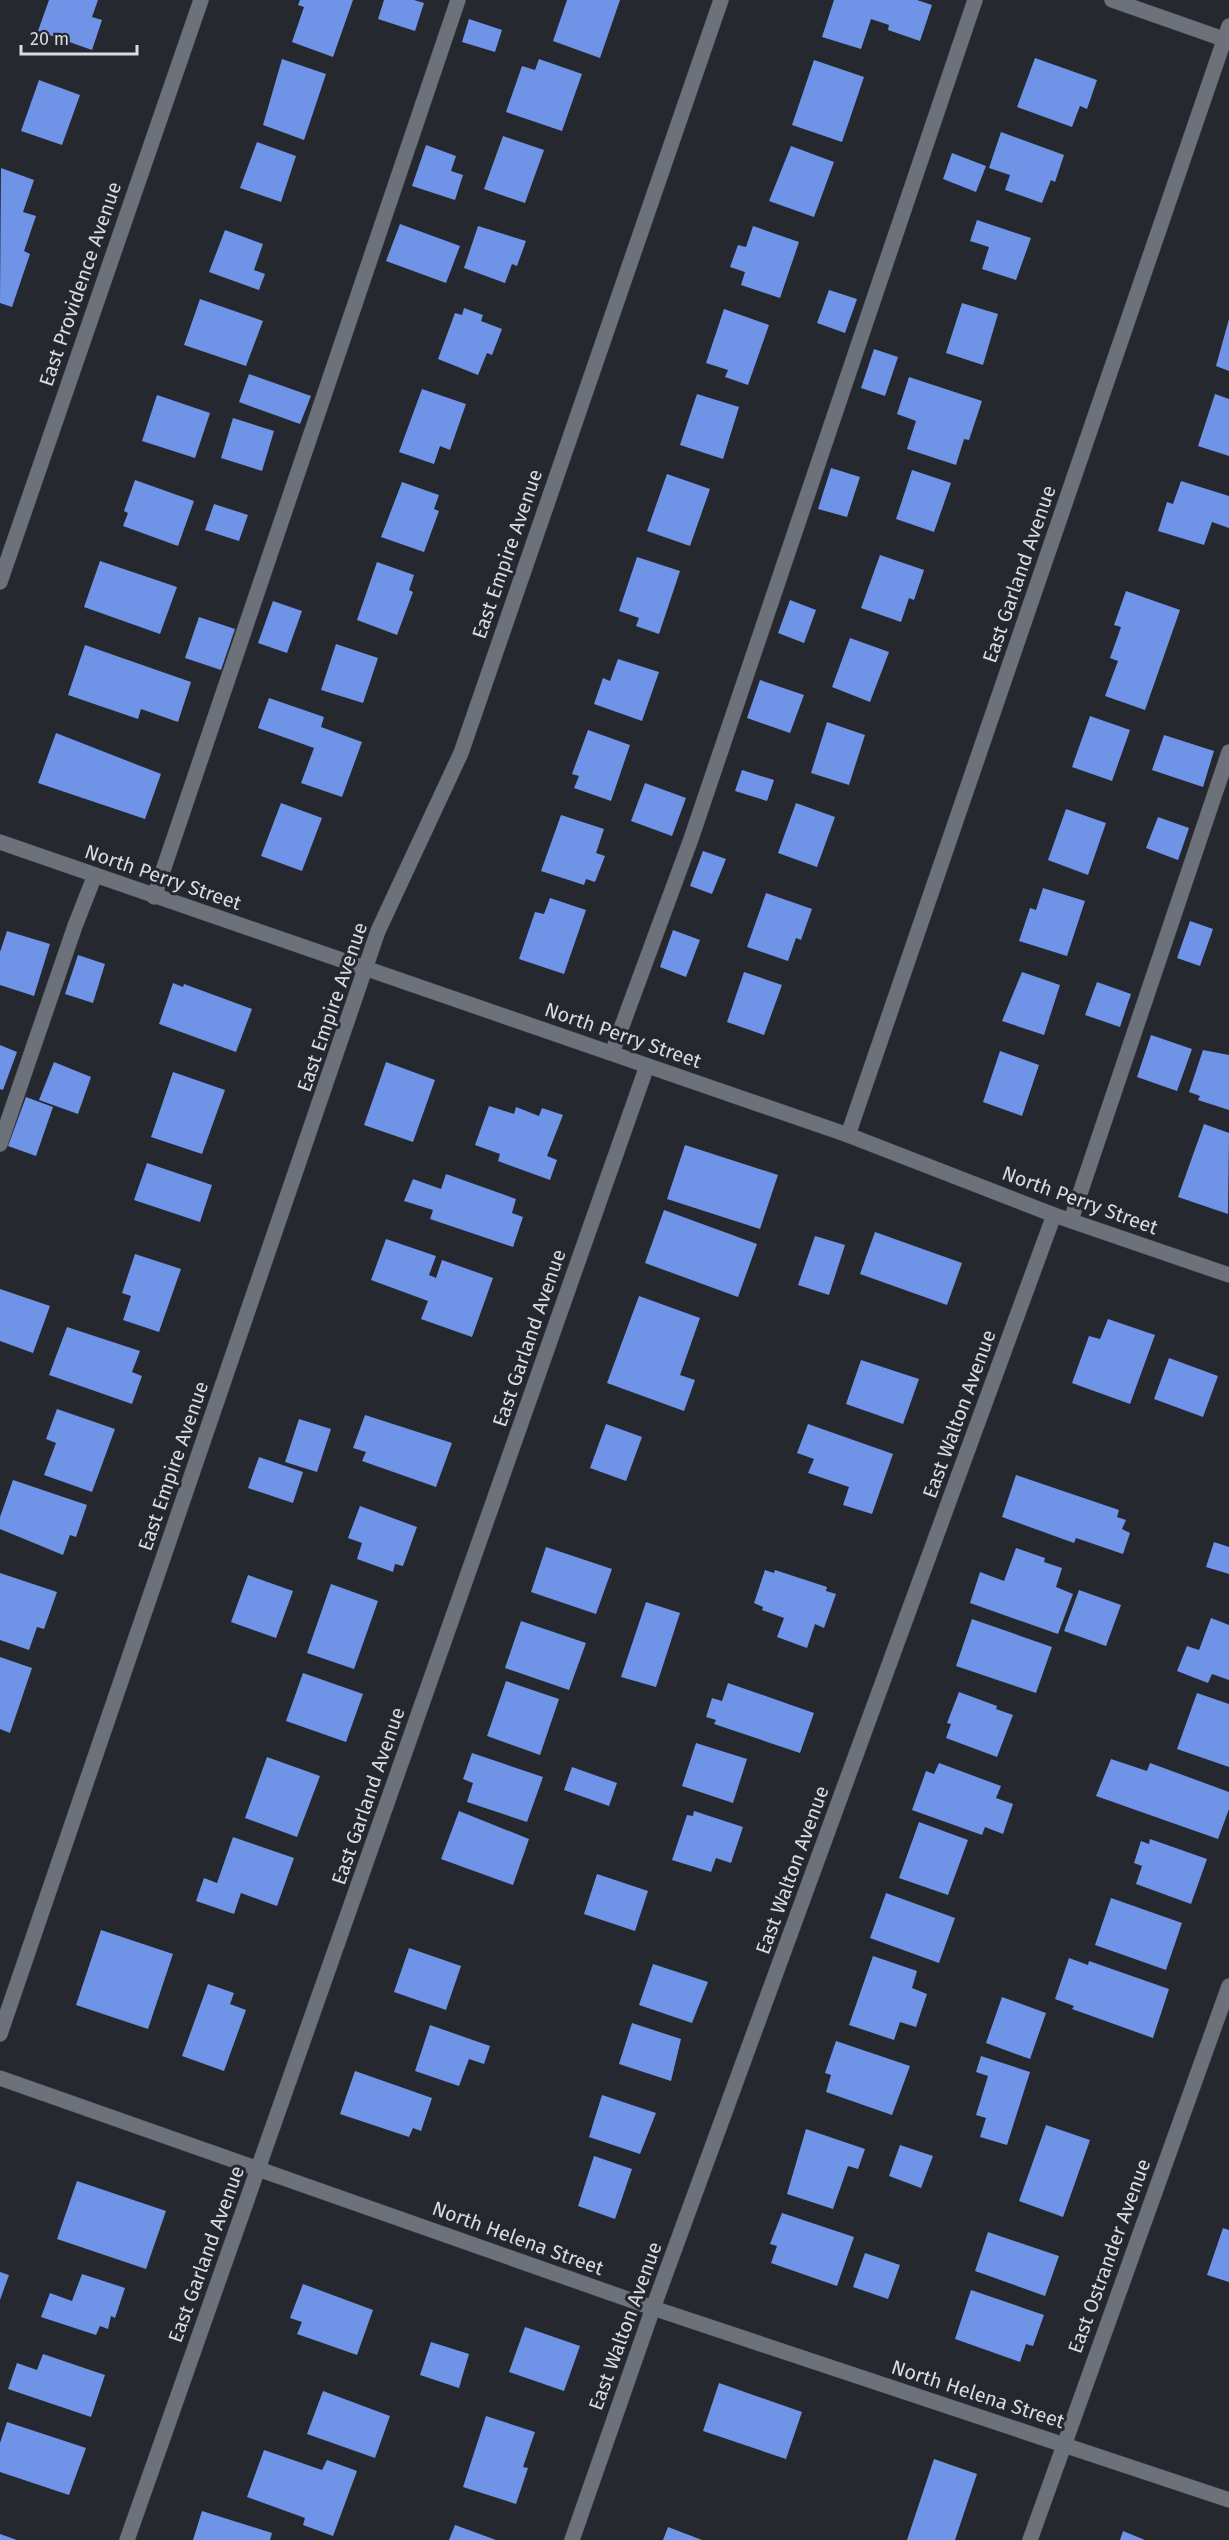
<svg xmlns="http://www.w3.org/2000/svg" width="1229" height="2540" font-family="'Fira Sans',sans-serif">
  <rect width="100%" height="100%" fill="#25282f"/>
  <g fill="#6f94e7">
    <path d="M49,0H98L92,17L102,20L92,50L38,31Z"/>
    <path d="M300,0H353L333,57L292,42L304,7L298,5Z"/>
    <path d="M384,0H414L424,3L415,31L378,19Z"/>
    <path d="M567,0H620L600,58L553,41Z"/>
    <path d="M834,0H917L932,5L920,41L888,30L889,25L871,19L861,49L822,37Z"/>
    <path d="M469,19L502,30L495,52L462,42Z"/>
    <path d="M1035,58L1097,80L1087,109L1080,106L1072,127L1017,107Z"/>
    <path d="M282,59L326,74L304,140L263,125Z"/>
    <path d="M539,59L582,74L562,131L506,112L522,66L535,70Z"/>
    <path d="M814,60L864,77L842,142L792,125Z"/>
    <path d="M39,80L80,95L62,145L21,131Z"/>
    <path d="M1001,132L1064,155L1055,182L1051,180L1042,203L1005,190L1010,175L989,168Z"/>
    <path d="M503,136L544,150L525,203L484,189Z"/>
    <path d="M257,142L296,156L281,202L240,188Z"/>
    <path d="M426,145L456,156L451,171L463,175L455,200L412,186Z"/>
    <path d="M791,146L834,162L814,217L769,201Z"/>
    <path d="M952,153L986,166L976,192L943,179Z"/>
    <path d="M1,168L34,180L23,212L36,216L24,251L30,254L12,307L0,303Z"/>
    <path d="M977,220L1031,238L1016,280L982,269L989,247L970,241Z"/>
    <path d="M400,224L460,246L446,283L386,261Z"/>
    <path d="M478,226L526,241L517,266L512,264L505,283L464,268Z"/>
    <path d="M753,226L799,242L780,298L741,285L745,272L730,267L738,245L746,247Z"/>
    <path d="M225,230L263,244L254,270L265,274L259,290L209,272Z"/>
    <path d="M829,290L857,299L845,333L817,323Z"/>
    <path d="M200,299L263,321L246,366L184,345Z"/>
    <path d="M962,303L998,314L983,365L946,353Z"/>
    <path d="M464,308L483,315L481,321L502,329L492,355L487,353L478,375L438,359L455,313L462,315Z"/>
    <path d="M724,309L769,325L748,385L725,377L728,370L706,363Z"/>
    <path d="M1229,319V371L1216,366Z"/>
    <path d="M874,349L898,357L885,396L861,388Z"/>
    <path d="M249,374L311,396L300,424L239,402Z"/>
    <path d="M909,377L982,401L969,440L964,439L956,465L907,449L916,421L897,414Z"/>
    <path d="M422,389L466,404L450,450L440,446L434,464L399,452Z"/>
    <path d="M697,394L739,407L723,459L680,445Z"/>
    <path d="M1215,394L1229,399V456L1198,446Z"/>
    <path d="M157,395L210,413L195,458L142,441Z"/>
    <path d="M233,418L274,431L262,471L221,458Z"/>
    <path d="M831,468L860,477L847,517L818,509Z"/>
    <path d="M912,470L951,483L934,532L896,519Z"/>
    <path d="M667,474L710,489L690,546L647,531Z"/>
    <path d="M135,480L194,501L178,546L123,526L128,513L124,511Z"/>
    <path d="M1181,481L1229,496V528L1212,522L1204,545L1158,531L1167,502L1173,504Z"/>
    <path d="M402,482L439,495L434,509L439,511L424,552L381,537Z"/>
    <path d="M214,504L248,515L239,541L205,530Z"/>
    <path d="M880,555L924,570L914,600L909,598L901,622L861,608Z"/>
    <path d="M637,557L680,571L659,634L636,626L639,618L619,611Z"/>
    <path d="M100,561L177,587L160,634L84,607Z"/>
    <path d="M377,562L414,575L409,590L413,592L397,635L357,620Z"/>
    <path d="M1126,591L1180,610L1145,710L1105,696L1118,661L1110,658L1121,627L1114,625Z"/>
    <path d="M790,600L816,610L804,643L778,633Z"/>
    <path d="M273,601L302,611L287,653L258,643Z"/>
    <path d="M199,617L235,629L221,670L185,658Z"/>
    <path d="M850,638L889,652L870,702L832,687Z"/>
    <path d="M336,644L378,658L363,703L321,690Z"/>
    <path d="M85,645L191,682L178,722L141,709L138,719L68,695Z"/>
    <path d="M618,659L659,672L642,721L594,704L603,678L610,681Z"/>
    <path d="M760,680L804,695L790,733L747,718Z"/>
    <path d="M269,698L324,717L321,727L362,742L342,797L301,783L314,748L258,728Z"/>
    <path d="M1090,716L1130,730L1112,781L1072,767Z"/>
    <path d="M827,722L865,735L849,785L811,773Z"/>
    <path d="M588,730L630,745L611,801L574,788L579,776L572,774Z"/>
    <path d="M56,733L161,774L145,819L38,783Z"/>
    <path d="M1164,735L1214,751L1203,787L1152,770Z"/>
    <path d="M742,770L774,780L767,801L735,791Z"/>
    <path d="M645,783L686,798L672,836L631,821Z"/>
    <path d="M281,803L322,818L302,871L261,856Z"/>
    <path d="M796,803L835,817L817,867L778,853Z"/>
    <path d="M1066,809L1106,823L1088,875L1048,860Z"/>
    <path d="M561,815L604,829L596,853L605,856L595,882L586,879L584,885L541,871Z"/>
    <path d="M1158,817L1189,828L1178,860L1146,848Z"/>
    <path d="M703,851L726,859L712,894L690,886Z"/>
    <path d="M1043,888L1085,901L1067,956L1019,941L1030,908L1036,910Z"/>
    <path d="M766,893L812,909L801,940L796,938L788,961L747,947Z"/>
    <path d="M550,898L586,910L564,974L519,959L535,912L544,914Z"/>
    <path d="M1190,921L1213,929L1200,966L1177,958Z"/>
    <path d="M673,930L700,940L686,977L660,967Z"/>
    <path d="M7,931L50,944L34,996L0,985V952Z"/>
    <path d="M78,955L105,964L93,1003L65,994Z"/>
    <path d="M744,972L782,985L764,1035L727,1022Z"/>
    <path d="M1022,972L1060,985L1044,1035L1002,1021Z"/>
    <path d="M1097,982L1131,994L1120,1027L1085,1015Z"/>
    <path d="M173,983L183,987L184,984L252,1009L236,1052L159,1024Z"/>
    <path d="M1151,1035L1192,1049L1177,1091L1137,1077Z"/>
    <path d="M0,1045L17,1052L3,1090L0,1089Z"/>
    <path d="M1203,1050L1229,1055V1110L1198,1100L1200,1096L1189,1092Z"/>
    <path d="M1000,1051L1039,1065L1022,1116L983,1102Z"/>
    <path d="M54,1062L91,1077L78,1114L39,1100Z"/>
    <path d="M386,1062L435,1080L413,1142L364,1125Z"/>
    <path d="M173,1072L225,1090L202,1154L151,1137Z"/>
    <path d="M26,1097L53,1107L36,1156L8,1146Z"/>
    <path d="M489,1106L514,1114L516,1107L539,1116L542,1108L563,1115L547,1156L557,1160L550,1180L498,1161L500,1154L475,1145Z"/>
    <path d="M1204,1124L1229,1133L1228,1214L1178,1197Z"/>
    <path d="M685,1145L778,1175L760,1229L667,1199Z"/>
    <path d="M147,1163L212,1185L200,1222L134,1200Z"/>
    <path d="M446,1174L516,1199L512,1213L523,1217L513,1247L430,1219L433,1210L404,1201L413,1179L441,1189Z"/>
    <path d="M664,1210L757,1244L738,1297L645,1263Z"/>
    <path d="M875,1232L962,1263L947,1305L860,1274Z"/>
    <path d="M815,1236L845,1245L829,1295L798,1285Z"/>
    <path d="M386,1239L436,1256L429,1275L436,1278L442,1260L493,1278L472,1337L421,1319L428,1301L371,1280Z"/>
    <path d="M135,1254L181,1269L159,1332L123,1320L131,1296L122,1293Z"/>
    <path d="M0,1289L50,1306L33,1353L0,1341Z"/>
    <path d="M639,1296L700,1318L680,1375L695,1380L684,1411L607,1383Z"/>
    <path d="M1108,1319L1155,1335L1130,1404L1072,1383L1089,1336L1100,1339Z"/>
    <path d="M67,1327L140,1351L132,1372L142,1376L132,1404L49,1375Z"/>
    <path d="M1169,1358L1218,1376L1203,1417L1154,1399Z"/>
    <path d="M861,1360L919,1379L903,1424L846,1404Z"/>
    <path d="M57,1409L115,1429L92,1492L44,1475L56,1443L46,1439Z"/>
    <path d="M365,1415L452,1443L436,1487L362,1461L366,1452L353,1448Z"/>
    <path d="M299,1419L331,1429L317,1472L285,1462Z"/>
    <path d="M606,1424L642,1437L626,1481L590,1468Z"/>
    <path d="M808,1424L893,1454L872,1514L843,1505L849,1487L808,1473L814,1459L797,1453Z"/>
    <path d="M259,1457L303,1472L293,1503L248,1488Z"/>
    <path d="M1016,1475L1119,1510L1117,1517L1126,1520L1122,1529L1130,1533L1123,1554L1076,1538L1074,1543L1002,1517Z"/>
    <path d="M13,1480L87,1505L76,1537L70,1535L63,1555L0,1529V1517Z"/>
    <path d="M360,1506L417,1527L403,1566L395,1564L393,1572L357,1559L362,1543L348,1538Z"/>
    <path d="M1214,1542L1229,1547V1574L1206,1567Z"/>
    <path d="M546,1547L612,1569L596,1614L531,1592Z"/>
    <path d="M1016,1548L1045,1558L1044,1562L1062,1568L1056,1587L1073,1594L1058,1634L970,1603L980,1572L1004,1581Z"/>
    <path d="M765,1570L774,1573L775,1570L827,1587L826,1591L836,1594L824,1628L815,1624L807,1648L777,1637L784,1618L762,1610L763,1607L754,1603Z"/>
    <path d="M0,1573L57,1592L44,1629L37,1627L29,1650L0,1640Z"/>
    <path d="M248,1575L293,1591L276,1638L231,1622Z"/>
    <path d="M331,1584L378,1601L354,1669L307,1653Z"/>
    <path d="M1079,1590L1121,1605L1106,1646L1064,1631Z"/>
    <path d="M646,1602L680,1613L656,1687L621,1677Z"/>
    <path d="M1211,1618L1229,1625V1680L1212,1674L1208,1683L1177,1671L1187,1646L1199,1650Z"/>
    <path d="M972,1619L1052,1647L1036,1693L956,1666Z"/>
    <path d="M521,1621L586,1643L569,1690L505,1668Z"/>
    <path d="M0,1657L32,1668L10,1733L0,1729Z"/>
    <path d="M303,1673L363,1694L346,1742L286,1721Z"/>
    <path d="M506,1681L559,1699L540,1755L487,1736Z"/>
    <path d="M728,1683L814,1713L800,1753L714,1724L716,1720L706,1717L712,1698L722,1701Z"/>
    <path d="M959,1692L997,1706L996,1709L1013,1715L997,1757L946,1738L951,1724L947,1723Z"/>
    <path d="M1197,1693L1229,1704V1767L1177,1749Z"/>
    <path d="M696,1743L747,1759L733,1803L682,1786Z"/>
    <path d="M472,1753L543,1777L527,1822L467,1802L473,1783L463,1779Z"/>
    <path d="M267,1757L320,1776L297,1837L245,1818Z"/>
    <path d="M1111,1759L1147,1771L1150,1763L1229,1792V1809L1218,1839L1096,1796Z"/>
    <path d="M939,1763L1001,1786L996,1798L1013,1804L1003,1834L985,1827L982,1835L912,1810L926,1771L934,1774Z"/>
    <path d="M572,1767L617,1783L609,1806L564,1790Z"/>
    <path d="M459,1811L529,1839L513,1885L441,1859Z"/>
    <path d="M694,1811L743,1827L731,1863L716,1858L711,1872L672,1860L687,1815L693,1816Z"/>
    <path d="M919,1822L968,1840L948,1895L899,1878Z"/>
    <path d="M233,1837L294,1858L277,1906L241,1893L234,1914L196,1901L204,1878L217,1883Z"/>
    <path d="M1150,1839L1207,1859L1191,1904L1136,1884L1142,1866L1134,1863L1141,1841L1149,1844Z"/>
    <path d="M597,1874L648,1891L635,1931L584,1914Z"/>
    <path d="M886,1893L955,1918L939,1963L870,1938Z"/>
    <path d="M1111,1898L1182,1923L1166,1970L1095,1945Z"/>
    <path d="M101,1930L173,1954L148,2029L76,2005Z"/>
    <path d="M409,1948L461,1966L446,2010L394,1992Z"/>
    <path d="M873,1956L917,1971L912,1988L927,1994L916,2027L900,2022L894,2040L849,2025Z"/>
    <path d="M1069,1958L1088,1965L1089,1961L1169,1989L1153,2038L1072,2009L1074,2006L1055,1999Z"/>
    <path d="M653,1964L708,1982L692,2023L639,2005Z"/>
    <path d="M208,1984L234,1993L230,2004L246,2010L224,2071L182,2056Z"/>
    <path d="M1002,1997L1046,2013L1030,2059L986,2043Z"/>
    <path d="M632,2023L681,2039L671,2081L619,2064Z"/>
    <path d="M430,2025L490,2046L484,2064L469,2059L459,2086L415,2071Z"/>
    <path d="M836,2041L910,2066L892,2115L826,2092L831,2075L825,2073Z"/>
    <path d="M981,2056L1030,2072L1007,2145L980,2137L986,2118L976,2115L988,2076L976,2072Z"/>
    <path d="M355,2071L432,2098L421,2131L413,2128L409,2137L340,2114Z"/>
    <path d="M602,2095L656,2113L640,2154L589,2137Z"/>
    <path d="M1046,2125L1090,2140L1063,2217L1019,2201Z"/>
    <path d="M806,2129L865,2149L858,2169L848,2166L833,2209L787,2194Z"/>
    <path d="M900,2145L933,2156L921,2188L889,2176Z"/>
    <path d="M594,2156L632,2169L615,2219L578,2206Z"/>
    <path d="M77,2181L166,2211L146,2269L57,2239Z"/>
    <path d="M782,2213L854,2237L837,2286L771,2263L777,2246L770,2244Z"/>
    <path d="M1223,2228L1229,2230V2282L1207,2275Z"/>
    <path d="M988,2232L1059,2256L1045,2296L975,2271Z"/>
    <path d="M865,2253L900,2265L888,2299L853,2287Z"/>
    <path d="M0,2272L9,2275L0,2300Z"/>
    <path d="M82,2274L125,2288L115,2318L111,2316L108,2329L100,2326L96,2335L41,2317L50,2293L72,2301Z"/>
    <path d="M303,2284L373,2310L357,2355L297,2334L302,2322L290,2318Z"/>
    <path d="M971,2290L1044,2315L1033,2346L1026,2344L1020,2362L955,2339Z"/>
    <path d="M525,2327L580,2346L564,2391L509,2372Z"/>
    <path d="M431,2342L469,2354L459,2388L420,2375Z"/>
    <path d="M43,2354L105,2375L91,2417L8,2389L17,2363L37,2370Z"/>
    <path d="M719,2383L802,2412L786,2459L703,2431Z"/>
    <path d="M323,2391L390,2416L375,2458L307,2434Z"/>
    <path d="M486,2416L535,2432L523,2467L528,2468L516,2504L463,2487Z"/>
    <path d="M7,2422L86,2448L69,2495L0,2472V2443Z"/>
    <path d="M264,2450L322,2470L327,2460L357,2471L333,2536L303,2525L305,2518L247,2497Z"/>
    <path d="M934,2459L977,2474L955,2540H907Z"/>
    <path d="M202,2511L272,2533L270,2540H193Z"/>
    <path d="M455,2525L496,2540H449Z"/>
    <path d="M668,2527L702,2540H663Z"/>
    <path d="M1123,2531L1145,2540H1120Z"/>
    <path d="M0,2534L17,2540H0Z"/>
  </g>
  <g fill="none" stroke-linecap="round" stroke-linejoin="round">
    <g stroke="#43464c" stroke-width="16">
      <g id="service">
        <path d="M154,897L458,0"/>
        <path d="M612,1053L691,839L975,0"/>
        <path d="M0,1144L75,926L95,875"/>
        <path d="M1071,1220L1229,752"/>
      </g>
    </g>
    <g stroke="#43464c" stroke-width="16">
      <g id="minor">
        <path d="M1112,0L1229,41"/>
        <path d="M0,582L201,0"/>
        <path d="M848,1135L1229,26"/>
        <path d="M0,2078L653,2308L1229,2500"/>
        <path d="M127,2540L647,1066"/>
        <path d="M572,2540L653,2308L1054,1215"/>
        <path d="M1030,2540L1229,1986"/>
      </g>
    </g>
    <g stroke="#43464c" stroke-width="16">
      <g id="tertiary">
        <path d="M0,842L848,1135L1054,1215L1229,1275"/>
        <path d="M0,2034L378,931L461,753L721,0"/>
      </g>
    </g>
    <use href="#service" stroke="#6d717a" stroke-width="15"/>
    <use href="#minor" stroke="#6d717a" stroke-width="15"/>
    <use href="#tertiary" stroke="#6d717a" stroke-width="15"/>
  </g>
  <g text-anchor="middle" stroke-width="6" stroke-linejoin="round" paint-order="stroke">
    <g font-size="20" fill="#dadce1" stroke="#25282f">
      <text transform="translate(80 284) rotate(-71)" y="7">East Providence Avenue</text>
      <text transform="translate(507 554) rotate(-71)" y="7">East Empire Avenue</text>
      <text transform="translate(1019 574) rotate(-71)" y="7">East Garland Avenue</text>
      <text transform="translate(163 877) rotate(19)" y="7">North Perry Street</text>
      <text transform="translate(332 1007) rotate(-71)" y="7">East Empire Avenue</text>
      <text transform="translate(623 1035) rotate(19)" y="7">North Perry Street</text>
      <text transform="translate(1080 1200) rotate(20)" y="7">North Perry Street</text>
      <text transform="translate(529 1338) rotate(-71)" y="7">East Garland Avenue</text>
      <text transform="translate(959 1414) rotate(-70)" y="7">East Walton Avenue</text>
      <text transform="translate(173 1466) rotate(-71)" y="7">East Empire Avenue</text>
      <text transform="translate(368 1796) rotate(-71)" y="7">East Garland Avenue</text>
      <text transform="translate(792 1870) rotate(-70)" y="7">East Walton Avenue</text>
      <text transform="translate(518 2238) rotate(20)" y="7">North Helena Street</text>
      <text transform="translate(206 2254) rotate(-70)" y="7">East Garland Avenue</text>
      <text transform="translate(1109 2256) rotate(-70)" y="7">East Ostrander Avenue</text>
      <text transform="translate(625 2326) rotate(-70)" y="7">East Walton Avenue</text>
      <text transform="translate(978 2394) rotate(18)" y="7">North Helena Street</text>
    </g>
  </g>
  <path d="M21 45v9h116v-9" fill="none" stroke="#dadce1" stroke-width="3"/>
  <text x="30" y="45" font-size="18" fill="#dadce1" stroke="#25282f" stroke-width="4.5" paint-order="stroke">20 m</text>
</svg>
